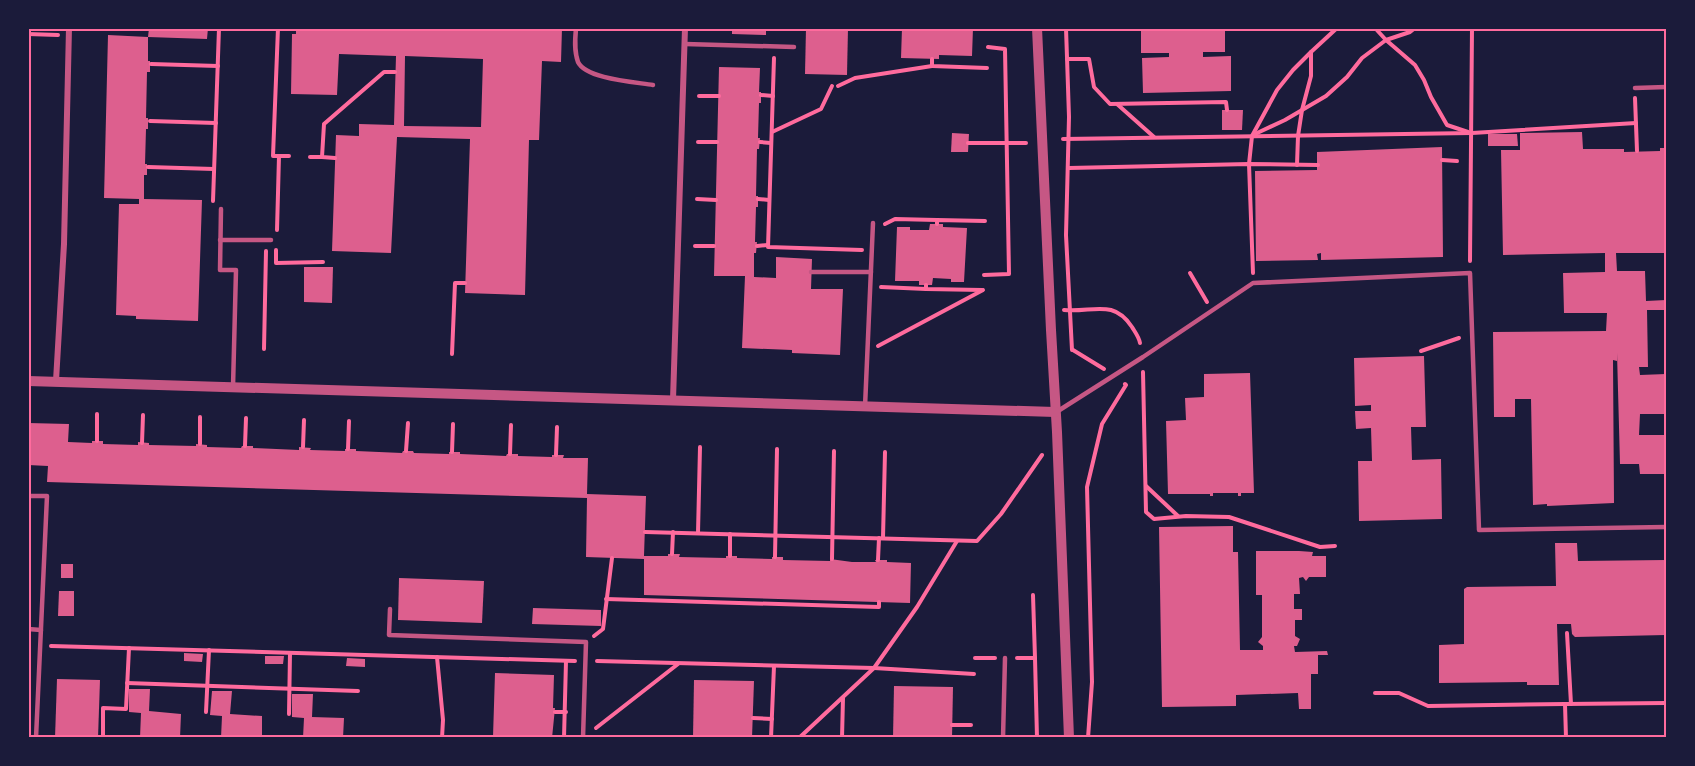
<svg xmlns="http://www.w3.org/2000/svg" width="1695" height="766" font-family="'Archivo Narrow',sans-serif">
  <rect width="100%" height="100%" fill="#1b1b3a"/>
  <g fill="#dd5f8e" fill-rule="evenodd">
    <path d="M149,28H208L207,39L148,37Z"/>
    <path d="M296,28H562L561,62L542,61L539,140H529L525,295L465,293L470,139L397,137L391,253L332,251L336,135L359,136V124L394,125L396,56L339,54L337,95L291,94L292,34H296ZM405,56L483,59L481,127L404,126Z"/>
    <path d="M732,28H766V35L732,34Z"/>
    <path d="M806,28H848L847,75L805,74Z"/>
    <path d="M902,28H973L972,56L939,55V59L901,58Z"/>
    <path d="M1141,28H1225V52H1203V57L1231,56V91L1143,93L1142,58L1169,57V53H1141Z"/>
    <path d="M108,35L148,37V61H150V72H147L146,118H148V129H146L145,164H147V175H144V199L202,200L198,321L136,319V316L116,315L119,204H139V199L104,198Z"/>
    <path d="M719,67L760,68L759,92H761V103H759L758,138H760L759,149H757L756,196H758V207H756L755,242H757L756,253H754V277L776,278V257L812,259L811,289H843L840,355L792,353V350L742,348L745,276H714Z"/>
    <path d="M1222,110H1243L1242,130H1222Z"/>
    <path d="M1582,132L1583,149H1624V152L1660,151V148H1664L1666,253H1616L1617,271H1645L1646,301L1666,300V310H1647L1648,367H1639L1640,375L1666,374V414H1640L1639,435H1666V474H1640L1639,464H1620L1617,353V361L1613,360L1614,503L1547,506V504L1533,505L1531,399H1515V417H1494L1493,332L1606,331L1607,313H1564L1563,273L1605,272V253L1503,255L1501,150H1520V133Z"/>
    <path d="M952,133L969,134L968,152H951Z"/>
    <path d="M1488,134H1517L1518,146H1488Z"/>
    <path d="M1442,147L1443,257L1321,260V253L1317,254L1318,260L1256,261L1255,171L1317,170V152Z"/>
    <path d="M930,224H943V227L967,228L964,282H951V279L933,278L932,285H919V281H895L897,227H910V230H929Z"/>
    <path d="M304,267H333L332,303L304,302Z"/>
    <path d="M1424,356L1426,427H1411L1412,460L1441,459L1442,519L1359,521L1358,461H1372L1371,428L1356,429L1355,411H1371V405L1355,406L1354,358Z"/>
    <path d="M1250,373L1254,493H1241V496H1238V493H1213V496H1210V494H1168L1166,421L1186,420L1185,398L1204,397V374Z"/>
    <path d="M28,423L69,424L68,442L92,443V441H103V444L138,445V442L149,443V445L196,446V444L207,445V447L241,448L242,446H253V448L299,450V447L311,448L310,450L345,451V449H356V451L402,453L403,451H413L414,453L449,454V452H460V454L506,456L507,454H518V456L552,457V455H564L563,458H588L587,494L646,496L644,556H668V554H680L679,557L726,558V556H737V558L772,559V557H783V560L830,561V559L852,562H876L875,560H887V562L911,563L910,603L644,595V559L586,557L587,498L47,482L48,466L28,465Z"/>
    <path d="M1233,526V552H1238L1240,650H1263V646L1258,642L1262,637V595H1256V551H1299L1313,552L1312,556H1326V577H1309L1306,581L1303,577L1299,578L1300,594H1294V609H1302V620H1295V636L1300,639L1297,646H1294L1295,652L1327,651L1328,655H1318V674H1311V709H1299L1298,693L1236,695V706L1162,707L1159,527Z"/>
    <path d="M1555,543H1577L1578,561L1666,560V635L1575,637L1572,634L1571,624H1557L1559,685H1527V682L1439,683V645L1464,644V589L1467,587L1556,586Z"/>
    <rect x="61" y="564" width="12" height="14"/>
    <path d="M399,578L484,581L482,623L398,620Z"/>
    <path d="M59,591H74V616H58Z"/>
    <path d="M533,608L601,610V626L532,624Z"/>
    <path d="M184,653L203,654L202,662L184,661Z"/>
    <path d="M265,656H284L283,664H265Z"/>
    <path d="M347,658L365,659V667L346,666Z"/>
    <path d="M495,673L554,675L553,708H555L552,738L493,737Z"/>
    <path d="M57,679L100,680L98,738H55Z"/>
    <path d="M694,680L754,681L752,738H693Z"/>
    <path d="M894,686L953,687L952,738H893Z"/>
    <path d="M129,689H150L149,711L181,714L180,738H140L141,713L129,712Z"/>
    <path d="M212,691H232L230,714L262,716V738H221L222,716L210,715Z"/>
    <path d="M292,694H313L312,717L344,718L343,738H303L304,718L292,717Z"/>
  </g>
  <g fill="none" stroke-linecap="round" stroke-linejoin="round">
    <g stroke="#ff6b9d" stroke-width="4">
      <path d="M1066,28L1069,117L1066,235L1072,350"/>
      <path d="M1375,28L1386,40L1415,65L1424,80L1431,97L1447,125L1468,132"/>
      <path d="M28,34L58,35"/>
      <path d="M1311,52L1337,28"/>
      <path d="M774,58L768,247L862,250"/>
      <path d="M932,59V66L987,68"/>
      <path d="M1067,59H1089L1094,87L1110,104L1226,102L1227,110"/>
      <path d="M151,64L218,66"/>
      <path d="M838,86L855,78L932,66"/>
      <path d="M761,95L773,96"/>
      <path d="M699,96H719"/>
      <path d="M1635,98L1637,151"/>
      <path d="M1117,104L1154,137"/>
      <path d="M150,121L216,123"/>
      <path d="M772,132L821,109L832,86"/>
      <path d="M1255,134L1285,120L1326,96L1347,77L1362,58L1386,40L1410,32L1415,28"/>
      <path d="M1063,139L1472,133L1636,123"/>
      <path d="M698,142H717"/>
      <path d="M760,142L771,143"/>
      <path d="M968,143H1026"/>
      <path d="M279,156H289"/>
      <path d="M310,157H322"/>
      <path d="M335,158L322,157L324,124L384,72H395"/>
      <path d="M1442,160L1457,161"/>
      <path d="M148,167L214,169"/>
      <path d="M1069,168L1249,164L1318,165"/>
      <path d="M697,199L716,200"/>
      <path d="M758,199L769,200"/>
      <path d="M213,201L219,28"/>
      <path d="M885,224L895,219L937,220"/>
      <path d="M937,224V220L985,221"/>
      <path d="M277,230L279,156H273L278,28"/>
      <path d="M695,246H714"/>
      <path d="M757,246L768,245"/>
      <path d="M276,250V263L323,262"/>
      <path d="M1470,261L1472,28"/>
      <path d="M1190,273L1207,302"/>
      <path d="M1253,273L1249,164L1252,136L1277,90L1293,70L1311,52V76L1302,110L1298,136L1297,165"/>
      <path d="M984,275L1009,274L1005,49L988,47"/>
      <path d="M926,285V289L982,290"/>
      <path d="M881,287L926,289"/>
      <path d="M1064,310C1092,313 1113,298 1132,327C1135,332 1139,337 1140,343"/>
      <path d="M878,346L983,290"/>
      <path d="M264,349L266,251"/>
      <path d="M1073,350L1104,369"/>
      <path d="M1421,351L1459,338"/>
      <path d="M452,354L455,283H465"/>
      <path d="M1143,372L1146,512L1154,519L1186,516L1229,517L1320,547L1335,546"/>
      <path d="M97,441V414"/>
      <path d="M142,443L143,415"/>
      <path d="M200,444V417"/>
      <path d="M245,446L246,418"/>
      <path d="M303,447L304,420"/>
      <path d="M348,449L349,421"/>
      <path d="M406,451L408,423"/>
      <path d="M452,452L453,424"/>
      <path d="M510,454L511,425"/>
      <path d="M556,455L557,427"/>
      <path d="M1146,486L1178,516"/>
      <path d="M645,532L977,541L1001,514L1042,455"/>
      <path d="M698,533L700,447"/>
      <path d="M883,538L885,452"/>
      <path d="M672,554L673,532"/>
      <path d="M730,556V534"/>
      <path d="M775,557L777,449"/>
      <path d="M832,559L834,451"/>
      <path d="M878,560L879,538"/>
      <path d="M1033,595L1035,658"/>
      <path d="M606,599L879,607V602"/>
      <path d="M1567,633L1571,704"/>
      <path d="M594,636L603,629L612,558"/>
      <path d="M51,646L575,661"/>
      <path d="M437,657L443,720L442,738"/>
      <path d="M975,658H995"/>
      <path d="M1017,658H1035L1037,738"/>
      <path d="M597,661L874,668L974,674"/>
      <path d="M127,683L358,691"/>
      <path d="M1375,693H1399L1428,706L1565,704"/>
      <path d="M206,712L209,650"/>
      <path d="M555,712H566"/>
      <path d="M289,714L290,653"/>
      <path d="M753,718L772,719"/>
      <path d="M952,725H971"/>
      <path d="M596,728L678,664"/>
      <path d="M103,738V708L126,709L129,648"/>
      <path d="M564,738L566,661"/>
      <path d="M771,738L774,666"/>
      <path d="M799,738L874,668L917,607L957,541"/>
      <path d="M842,738L843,698"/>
      <path d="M1088,738L1092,682L1087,487L1102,424L1126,385L1125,384"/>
      <path d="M1566,738L1565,704L1666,703"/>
    </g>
    <g stroke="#c65784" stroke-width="4.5">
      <path d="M576,28C575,39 574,51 578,62C586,79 635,82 653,85"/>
      <path d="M685,44L794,47"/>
      <path d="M1635,88L1666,87"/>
      <path d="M221,209L220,270H236L233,387"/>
      <path d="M220,240H271"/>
      <path d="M811,272H871"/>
      <path d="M865,407L873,223"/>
      <path d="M1058,411L1143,357L1253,283L1470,273L1479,530L1666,527"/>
      <path d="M28,496H47L36,738"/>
      <path d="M390,609L389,635L586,642L583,738"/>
      <path d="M28,629L41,630"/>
      <path d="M1003,738L1005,658"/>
    </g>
    <g stroke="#c65784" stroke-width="6">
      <path d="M56,381L64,244L69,28"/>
      <path d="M673,400L685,28"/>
    </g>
    <g stroke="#c65784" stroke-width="10">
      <path d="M1037,28L1051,330L1057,432L1069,738"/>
      <path d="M28,381L1055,412"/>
    </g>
  </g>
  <rect width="1695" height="766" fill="none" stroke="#1b1b3a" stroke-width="60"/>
  <rect x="30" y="30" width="1635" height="706" fill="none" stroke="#ff6b9d" stroke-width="2"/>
</svg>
